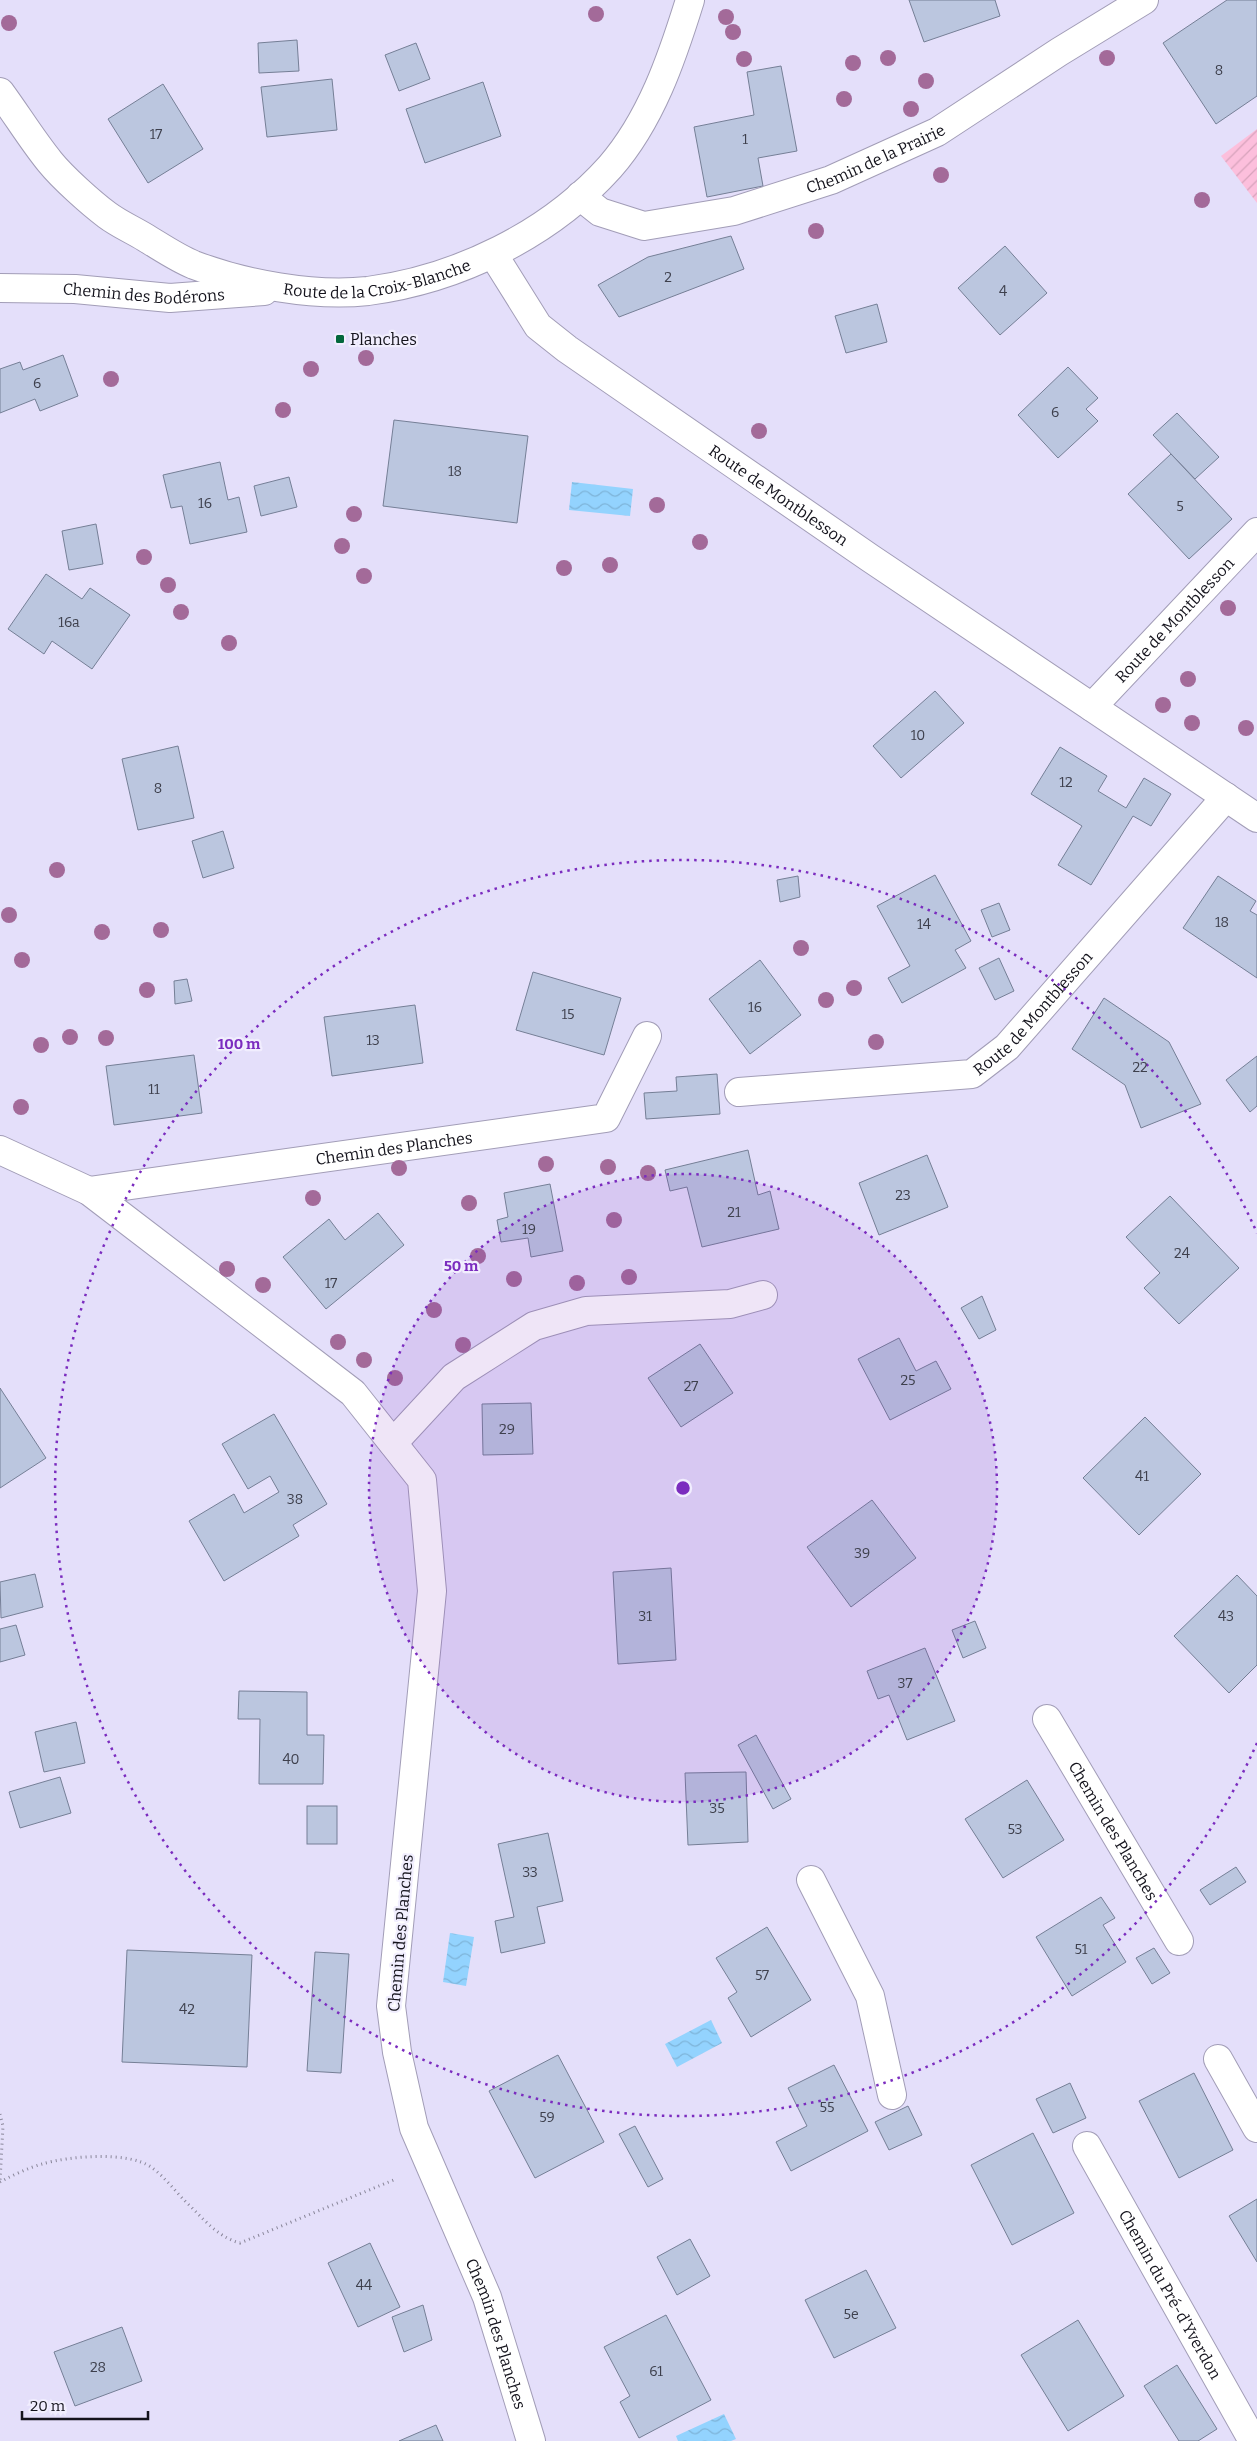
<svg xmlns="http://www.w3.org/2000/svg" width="1257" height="2441" font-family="Bitter,serif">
  <defs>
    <pattern id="garden-furrows" width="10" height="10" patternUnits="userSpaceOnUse" patternTransform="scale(1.25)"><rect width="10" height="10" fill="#fcbfdc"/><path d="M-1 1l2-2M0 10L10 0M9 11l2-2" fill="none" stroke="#d7a3bc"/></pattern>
    <pattern id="water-waves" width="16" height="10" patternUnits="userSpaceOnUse" patternTransform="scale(1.25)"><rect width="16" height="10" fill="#93d3fe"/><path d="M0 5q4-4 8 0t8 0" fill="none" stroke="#7eb4d9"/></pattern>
  </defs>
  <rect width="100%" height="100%" fill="#e4dffa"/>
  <path fill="url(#garden-furrows)" d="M1257,129V203L1221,156Z"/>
  <g fill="url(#water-waves)">
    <path d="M572,482L633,489L630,516L569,510Z"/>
    <path d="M450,1933L474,1937L466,1986L443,1982Z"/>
    <path d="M711,2020L722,2043L677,2067L665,2044Z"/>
    <path d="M724,2414L736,2439L731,2441H678L676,2436Z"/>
  </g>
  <g fill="#bbc6df" stroke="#757f96">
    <path d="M909,0H995L1000,16L924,42Z"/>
    <path d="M1227,0H1257V96L1216,124L1163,43Z"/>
    <path d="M297,40L299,71L259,73L258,43Z"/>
    <path d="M416,43L430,79L399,91L385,55Z"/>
    <path d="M781,66L797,151L758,158L763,186L707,197L694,127L754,115L747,72Z"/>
    <path d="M332,79L337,130L267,137L261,87Z"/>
    <path d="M483,82L501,136L425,163L406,109Z"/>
    <path d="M163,84L203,149L148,183L108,119Z"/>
    <path d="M731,236L744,269L619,317L598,285L648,257Z"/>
    <path d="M1005,246L1047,293L1000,335L958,288Z"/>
    <path d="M877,304L887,342L846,353L835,316Z"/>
    <path d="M63,355L78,396L40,411L35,399L0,413V369L20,362L23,370Z"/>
    <path d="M1068,367L1098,398L1086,409L1098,421L1058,458L1018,415Z"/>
    <path d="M1177,413L1219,457L1195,479L1153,435Z"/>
    <path d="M394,420L528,436L517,523L383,506Z"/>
    <path d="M1171,454L1232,519L1189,559L1128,494Z"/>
    <path d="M220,462L228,500L239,497L247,532L190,544L182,506L171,508L163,475Z"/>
    <path d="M289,477L297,507L261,516L254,486Z"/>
    <path d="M96,524L103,564L69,570L62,531Z"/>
    <path d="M46,574L82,599L90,588L130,615L92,669L52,641L44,654L8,629Z"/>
    <path d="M935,691L964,723L901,778L873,746Z"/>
    <path d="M178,746L194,818L138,830L122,759Z"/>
    <path d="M1060,747L1107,776L1098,791L1126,808L1144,778L1171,794L1151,826L1133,816L1091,885L1058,865L1082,826L1031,794Z"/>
    <path d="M223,831L234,868L203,878L192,841Z"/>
    <path d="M935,875L971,941L955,950L966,968L902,1003L888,978L910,966L877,906Z"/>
    <path d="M798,876L800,897L780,902L777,880Z"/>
    <path d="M1218,876L1256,901L1250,911L1257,915V978L1183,928Z"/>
    <path d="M999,903L1010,930L992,937L981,910Z"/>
    <path d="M999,958L1014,991L995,1000L979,968Z"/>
    <path d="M760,960L801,1015L750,1054L709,999Z"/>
    <path d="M533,972L621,998L604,1055L516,1030Z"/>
    <path d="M187,979L192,1001L175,1004L174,981Z"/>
    <path d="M1104,998L1169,1042L1201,1104L1141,1128L1125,1085L1072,1049Z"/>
    <path d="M415,1005L423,1063L332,1076L324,1017Z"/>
    <path d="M194,1055L202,1113L114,1125L106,1066Z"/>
    <path d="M1257,1056V1106L1250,1112L1226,1080Z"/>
    <path d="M717,1074L720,1114L646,1119L644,1093L677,1091L676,1077Z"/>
    <path d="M748,1150L758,1195L770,1191L779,1229L702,1247L687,1187L670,1191L665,1170Z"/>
    <path d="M927,1155L948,1207L879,1235L859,1183Z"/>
    <path d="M550,1184L563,1251L531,1257L528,1238L501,1242L497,1220L508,1217L504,1193Z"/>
    <path d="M1170,1196L1239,1268L1179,1324L1144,1288L1160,1273L1126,1237Z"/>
    <path d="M378,1213L404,1245L326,1309L283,1257L329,1219L345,1240Z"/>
    <path d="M982,1296L996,1330L979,1339L961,1308Z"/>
    <path d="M899,1338L916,1371L936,1361L951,1389L890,1420L858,1359Z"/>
    <path d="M700,1344L733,1393L681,1427L648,1378Z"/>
    <path d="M0,1388L46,1458L0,1488Z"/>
    <path d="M531,1403L533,1454L483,1455L482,1404Z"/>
    <path d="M274,1414L327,1504L293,1525L299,1536L224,1581L189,1521L234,1494L244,1513L279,1492L270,1476L248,1489L222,1444Z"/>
    <path d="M1145,1417L1201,1474L1139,1535L1083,1478Z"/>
    <path d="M872,1500L916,1558L851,1607L807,1547Z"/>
    <path d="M671,1568L676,1660L618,1664L613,1572Z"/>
    <path d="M35,1574L43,1607L1,1618L0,1582Z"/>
    <path d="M1237,1575L1257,1596V1665L1229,1693L1174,1636Z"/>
    <path d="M975,1621L986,1648L963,1658L952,1630Z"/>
    <path d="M16,1625L25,1655L0,1662V1629Z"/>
    <path d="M925,1648L955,1721L907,1740L889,1695L878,1699L867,1671Z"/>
    <path d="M239,1691L307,1692V1735H324L323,1784H259L260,1719H238Z"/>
    <path d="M76,1722L85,1763L44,1772L35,1732Z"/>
    <path d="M756,1735L791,1799L773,1809L738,1745Z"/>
    <path d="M746,1772L748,1842L688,1845L685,1773Z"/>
    <path d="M60,1777L71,1813L20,1828L9,1792Z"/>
    <path d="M1027,1780L1064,1840L1003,1878L965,1819Z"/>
    <rect x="307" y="1806" width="30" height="38"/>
    <path d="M548,1833L563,1901L537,1907L545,1943L501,1953L495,1921L514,1917L498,1844Z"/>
    <path d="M1236,1867L1246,1882L1210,1905L1200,1890Z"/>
    <path d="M1101,1897L1115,1918L1103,1925L1126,1962L1072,1996L1036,1937Z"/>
    <path d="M767,1927L811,2000L751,2037L728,1998L737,1992L716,1958Z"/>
    <path d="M1154,1948L1170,1973L1152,1984L1136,1958Z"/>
    <path d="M127,1950L252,1955L247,2067L122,2062Z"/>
    <path d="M315,1952L349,1954L341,2073L307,2071Z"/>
    <path d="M558,2055L604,2142L535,2178L489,2091Z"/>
    <path d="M834,2065L868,2131L791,2171L776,2142L807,2126L788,2088Z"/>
    <path d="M1194,2073L1233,2150L1179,2178L1139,2101Z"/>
    <path d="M1070,2083L1086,2118L1053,2133L1036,2099Z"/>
    <path d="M908,2106L922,2135L889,2150L875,2122Z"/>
    <path d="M635,2126L663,2179L648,2187L619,2134Z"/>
    <path d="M1033,2133L1074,2213L1012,2245L971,2165Z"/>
    <path d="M1257,2199V2262L1229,2216Z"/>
    <path d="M690,2239L710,2276L677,2295L657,2257Z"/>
    <path d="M370,2243L400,2307L358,2327L328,2263Z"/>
    <path d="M866,2270L896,2328L834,2358L805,2300Z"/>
    <path d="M423,2305L432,2340L404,2352L392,2317Z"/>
    <path d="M666,2315L711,2400L639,2438L620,2402L630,2396L604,2347Z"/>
    <path d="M1078,2320L1124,2396L1068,2431L1021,2355Z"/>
    <path d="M122,2327L142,2381L75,2406L54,2352Z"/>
    <path d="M1177,2365L1217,2429L1198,2441H1179L1144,2386Z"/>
    <path d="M436,2425L443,2441H399Z"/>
  </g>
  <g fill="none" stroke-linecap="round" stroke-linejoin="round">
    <g stroke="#a29db7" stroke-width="30">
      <g id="minor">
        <path id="s1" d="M0,92C17,115 32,140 50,162C63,178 91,203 107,215C119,224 133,230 146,238C161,247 177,258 194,265C244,284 313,297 368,291C458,279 549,235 610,167C651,120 672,58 690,0"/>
        <path id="s2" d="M580,196L600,212L644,226L734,211L831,180L937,132L1059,52L1144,0"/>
        <path id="s3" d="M493,254L538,326L567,349L870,558L1257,818"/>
        <path id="s4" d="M0,288L75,289L170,298L264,291"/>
        <path id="s5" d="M1092,707L1257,532"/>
        <path id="s6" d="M739,1092L972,1074L1007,1047L1226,797"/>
        <path id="s7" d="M0,1150L89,1191L353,1393L422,1480L432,1591L391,2006L397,2052L414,2128L487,2297L531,2441"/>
        <path id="s8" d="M89,1191L606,1118L647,1036"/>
        <path d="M393,1443L454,1377L534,1326L586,1311L730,1304L763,1295"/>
        <path id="s9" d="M1047,1719L1179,1941"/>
        <path d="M811,1880L870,1996L892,2095"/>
        <path d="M1218,2059L1257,2128"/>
        <path id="s10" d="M1087,2146L1253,2441"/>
      </g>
    </g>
    <g stroke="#898699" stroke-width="3" stroke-dasharray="1 4" stroke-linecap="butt">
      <path d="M0,2114L3,2126L0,2181"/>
      <path d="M0,2182C13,2175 28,2168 42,2164C69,2156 128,2151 151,2167C164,2176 175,2191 186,2202C203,2218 217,2237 240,2243L396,2179"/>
    </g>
    <use href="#minor" stroke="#fff" stroke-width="28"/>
  </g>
  <g fill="#a36a99">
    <circle cx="596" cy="14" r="8"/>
    <circle cx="726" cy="17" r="8"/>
    <circle cx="9" cy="23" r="8"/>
    <circle cx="733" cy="32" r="8"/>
    <circle cx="888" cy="58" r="8"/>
    <circle cx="1107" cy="58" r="8"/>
    <circle cx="744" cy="59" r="8"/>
    <circle cx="853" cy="63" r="8"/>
    <circle cx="926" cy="81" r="8"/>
    <circle cx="844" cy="99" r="8"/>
    <circle cx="911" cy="109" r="8"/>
    <circle cx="941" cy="175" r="8"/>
    <circle cx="1202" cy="200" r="8"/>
    <circle cx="816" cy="231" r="8"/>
    <circle cx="366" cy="358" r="8"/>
    <circle cx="311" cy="369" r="8"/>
    <circle cx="111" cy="379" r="8"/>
    <circle cx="283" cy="410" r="8"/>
    <circle cx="759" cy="431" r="8"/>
    <circle cx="657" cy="505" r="8"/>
    <circle cx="354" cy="514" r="8"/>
    <circle cx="700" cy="542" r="8"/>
    <circle cx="342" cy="546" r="8"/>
    <circle cx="144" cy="557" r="8"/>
    <circle cx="610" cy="565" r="8"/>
    <circle cx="564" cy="568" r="8"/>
    <circle cx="364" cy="576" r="8"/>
    <circle cx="168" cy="585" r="8"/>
    <circle cx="1228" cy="608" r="8"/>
    <circle cx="181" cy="612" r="8"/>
    <circle cx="229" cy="643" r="8"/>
    <circle cx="1188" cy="679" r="8"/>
    <circle cx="1163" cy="705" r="8"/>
    <circle cx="1192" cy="723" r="8"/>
    <circle cx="1246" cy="728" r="8"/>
    <circle cx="57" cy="870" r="8"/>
    <circle cx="9" cy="915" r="8"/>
    <circle cx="161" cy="930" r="8"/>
    <circle cx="102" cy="932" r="8"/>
    <circle cx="801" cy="948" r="8"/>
    <circle cx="22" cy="960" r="8"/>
    <circle cx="854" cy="988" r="8"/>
    <circle cx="147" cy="990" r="8"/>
    <circle cx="826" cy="1000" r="8"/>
    <circle cx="70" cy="1037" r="8"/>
    <circle cx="106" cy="1038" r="8"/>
    <circle cx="876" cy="1042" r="8"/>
    <circle cx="41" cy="1045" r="8"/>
    <circle cx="21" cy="1107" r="8"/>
    <circle cx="546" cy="1164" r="8"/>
    <circle cx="608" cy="1167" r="8"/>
    <circle cx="399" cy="1168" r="8"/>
    <circle cx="648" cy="1173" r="8"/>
    <circle cx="313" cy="1198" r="8"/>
    <circle cx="469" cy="1203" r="8"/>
    <circle cx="614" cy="1220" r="8"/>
    <circle cx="478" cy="1256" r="8"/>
    <circle cx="227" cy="1269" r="8"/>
    <circle cx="629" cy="1277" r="8"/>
    <circle cx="514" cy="1279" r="8"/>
    <circle cx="577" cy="1283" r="8"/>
    <circle cx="263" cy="1285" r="8"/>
    <circle cx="434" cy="1310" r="8"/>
    <circle cx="338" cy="1342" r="8"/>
    <circle cx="463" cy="1345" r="8"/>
    <circle cx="364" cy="1360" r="8"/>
    <circle cx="395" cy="1378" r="8"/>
  </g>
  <circle cx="683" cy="1488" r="314" fill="#7b2cbf" fill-opacity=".12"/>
  <g fill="none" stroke="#7b2cbf" stroke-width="2.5" stroke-dasharray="2.5 5">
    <circle cx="683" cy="1488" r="314"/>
    <path d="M1257 1743A628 628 0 1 1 1257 1233"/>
  </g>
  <rect fill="#02673b" stroke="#f1eefe" stroke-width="2" x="335" y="334" width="10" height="10" rx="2.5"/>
  <g text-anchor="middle" stroke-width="4.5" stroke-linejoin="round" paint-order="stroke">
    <g font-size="14" fill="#3e404d">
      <text x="1219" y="75">8</text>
      <text x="156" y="139">17</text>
      <text x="745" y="144">1</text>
      <text x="668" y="282">2</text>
      <text x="1003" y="296">4</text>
      <text x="37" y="388">6</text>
      <text x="1055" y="417">6</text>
      <text x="455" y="476">18</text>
      <text x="205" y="508">16</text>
      <text x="1180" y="511">5</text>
      <text x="69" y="627">16a</text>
      <text x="918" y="740">10</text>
      <text x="1066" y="787">12</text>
      <text x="158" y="793">8</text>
      <text x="1222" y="927">18</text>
      <text x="924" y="929">14</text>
      <text x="755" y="1012">16</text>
      <text x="568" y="1019">15</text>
      <text x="373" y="1045">13</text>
      <text x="1140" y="1072">22</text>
      <text x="154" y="1094">11</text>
      <text x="903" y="1200">23</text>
      <text x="734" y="1217">21</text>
      <text x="529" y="1234">19</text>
      <text x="1182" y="1258">24</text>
      <text x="331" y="1288">17</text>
      <text x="908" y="1385">25</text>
      <text x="691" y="1391">27</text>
      <text x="507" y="1434">29</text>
      <text x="1142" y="1481">41</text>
      <text x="295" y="1504">38</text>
      <text x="862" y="1558">39</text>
      <text x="645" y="1621">31</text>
      <text x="1226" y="1621">43</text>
      <text x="905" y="1688">37</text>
      <text x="291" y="1764">40</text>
      <text x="717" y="1813">35</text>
      <text x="1015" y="1834">53</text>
      <text x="530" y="1877">33</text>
      <text x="1081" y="1954">51</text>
      <text x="762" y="1980">57</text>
      <text x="187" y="2014">42</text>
      <text x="827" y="2112">55</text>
      <text x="547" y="2122">59</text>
      <text x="364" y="2290">44</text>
      <text x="851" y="2319">5e</text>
      <text x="98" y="2372">28</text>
      <text x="656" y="2376">61</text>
    </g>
    <g font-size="16" fill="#14131c" stroke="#f1eefe">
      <text dy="6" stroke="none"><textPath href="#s2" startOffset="314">Chemin de la Prairie</textPath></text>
      <text dy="6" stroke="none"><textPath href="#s1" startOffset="452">Route de la Croix-Blanche</textPath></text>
      <text dy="6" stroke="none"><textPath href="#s4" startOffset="144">Chemin des Bodérons</textPath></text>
      <text dy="6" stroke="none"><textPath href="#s3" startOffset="379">Route de Montblesson</textPath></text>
      <text dy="6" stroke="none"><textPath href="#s5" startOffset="120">Route de Montblesson</textPath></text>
      <text dy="6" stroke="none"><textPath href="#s6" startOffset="320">Route de Montblesson</textPath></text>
      <text dy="6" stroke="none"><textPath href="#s8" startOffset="308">Chemin des Planches</textPath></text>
      <text dy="6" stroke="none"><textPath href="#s9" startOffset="130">Chemin des Planches</textPath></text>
      <text transform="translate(400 1933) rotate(-85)" y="6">Chemin des Planches</text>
      <text dy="6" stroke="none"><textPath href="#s10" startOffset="170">Chemin du Pré-d'Yverdon</textPath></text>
      <text dy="6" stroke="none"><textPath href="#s7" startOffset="1416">Chemin des Planches</textPath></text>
    </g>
    <g font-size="16" fill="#14131c" stroke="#f1eefe" text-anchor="start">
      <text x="350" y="345">Planches</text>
    </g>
  </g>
  <circle cx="683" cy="1488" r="8" fill="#7b2cbf" stroke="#f1eefe" stroke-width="2.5"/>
  <g font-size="15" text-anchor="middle" font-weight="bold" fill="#7b2cbf" stroke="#f1eefe" stroke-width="4.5" stroke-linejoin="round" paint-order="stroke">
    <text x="239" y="1049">100 m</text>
    <text x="461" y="1271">50 m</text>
  </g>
  <path d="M22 2411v8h126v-8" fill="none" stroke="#14131c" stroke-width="2.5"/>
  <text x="30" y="2411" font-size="15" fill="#14131c" stroke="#f1eefe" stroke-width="4" paint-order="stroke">20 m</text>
</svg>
